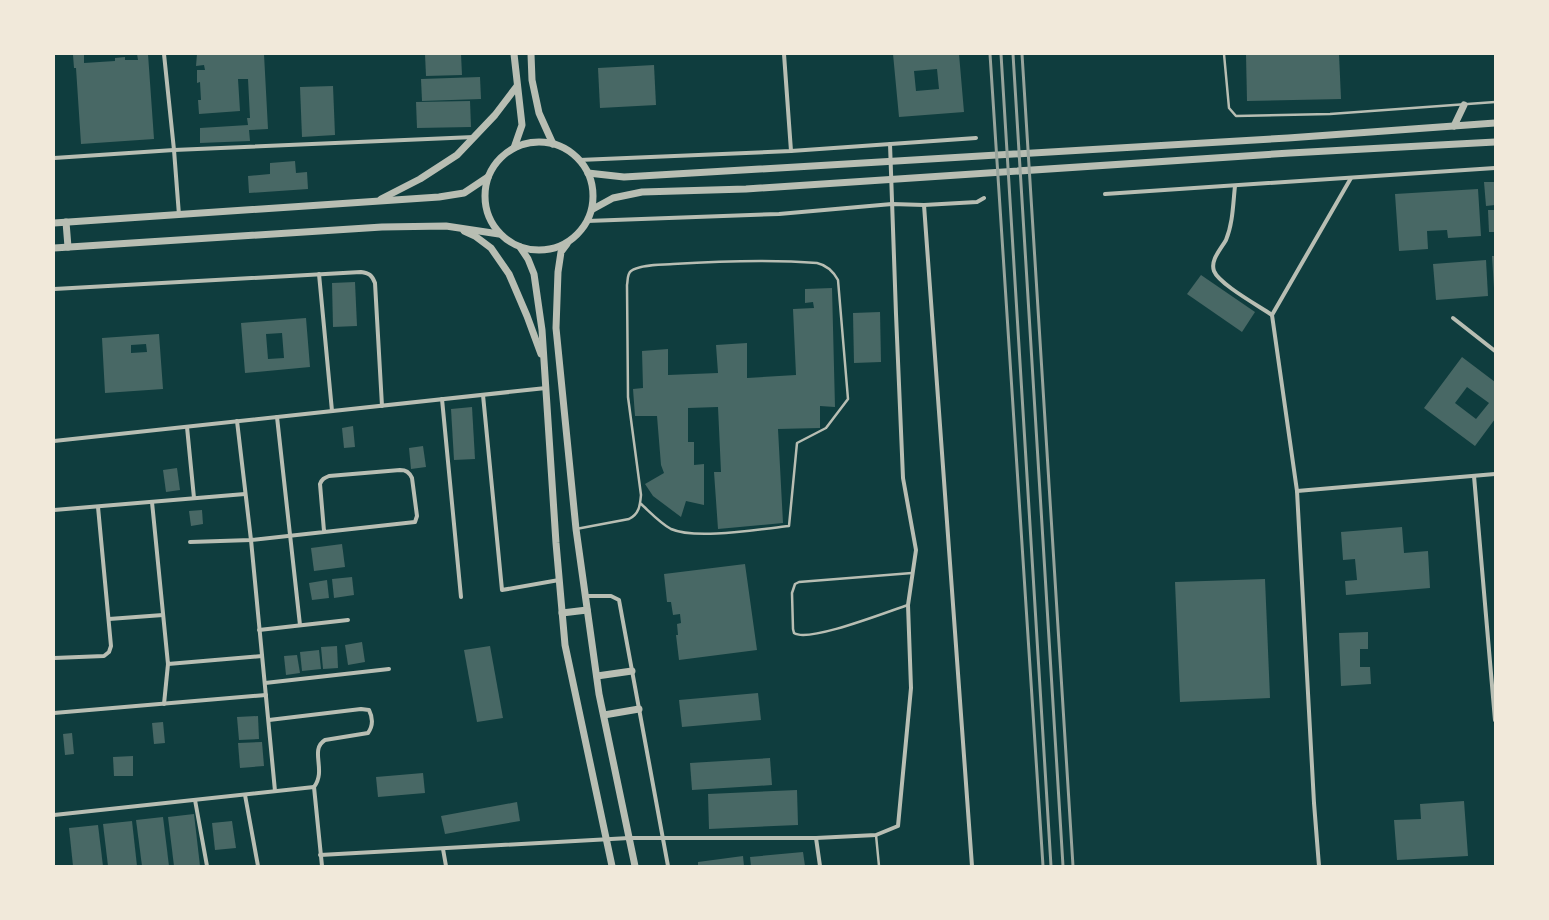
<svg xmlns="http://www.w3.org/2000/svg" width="1549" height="920" font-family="Barlow,sans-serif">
  <rect width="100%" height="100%" fill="#0f3d3e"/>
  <g fill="#486865" fill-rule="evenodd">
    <path d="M84,54V63L115,61V58L125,57V60H138L137,54H148L154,139L81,144L76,68H74L73,55Z"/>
    <path d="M197,54H264L268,129L249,130L250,141L200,143V128L248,125L247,118H250L248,79H238L240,111L199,114L198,100H201L200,82L197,83V70H205L204,65L196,66Z"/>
    <path d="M425,54H461L462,75L426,76Z"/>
    <path d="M893,54H959L964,112L899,117ZM937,69L939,89L916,91L914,71Z"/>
    <path d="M1246,54H1339L1341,99L1247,101Z"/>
    <path d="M654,65L656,105L600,108L598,68Z"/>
    <path d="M480,77L481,99L422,101L421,79Z"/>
    <path d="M333,86L335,135L302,137L300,87Z"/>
    <path d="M470,101L471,127L417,128L416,102Z"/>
    <path d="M295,161L296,173L307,172L308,189L249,193L248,176L270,174V163Z"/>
    <path d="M1484,182H1495V205L1486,206Z"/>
    <path d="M1478,189L1481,236L1448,238L1447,230L1427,231L1428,249L1399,251L1395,194Z"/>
    <path d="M1488,210H1495V232H1489Z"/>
    <path d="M1492,256H1495V288H1494Z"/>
    <path d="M1486,260L1488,296L1436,300L1433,264Z"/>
    <path d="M1201,275L1255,312L1242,332L1187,294Z"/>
    <path d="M355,282L357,326L333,327L332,283Z"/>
    <path d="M832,288L835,407L820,406V428L778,429L783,523L718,529L714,472H721L718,407L688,408V442H694V465L704,464V505L686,501L681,517L653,496L645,484L664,473L661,465L657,416H635L633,389L643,388L642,351L668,349V375L718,373L716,345L747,343V378L796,375L793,309L814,308L813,302L805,303V289Z"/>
    <path d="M880,312L881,362L854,363L853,313Z"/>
    <path d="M306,318L310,367L245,373L241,323ZM282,333L284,358L268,359L266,334Z"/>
    <path d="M159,334L163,389L105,393L102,338ZM146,344L147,352L131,353V345Z"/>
    <path d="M1462,357L1495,382V419L1475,446L1424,408ZM1467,387L1489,403L1476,419L1455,403Z"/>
    <path d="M472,407L475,459L454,460L451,409Z"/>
    <path d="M353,426L355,447L344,448L342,428Z"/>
    <path d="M423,446L426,467L411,469L409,448Z"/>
    <path d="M177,468L180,490L166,492L163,470Z"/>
    <path d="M202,510L203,524L191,526L189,511Z"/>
    <path d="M1402,527L1404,553L1428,551L1430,588L1346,595L1345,581L1357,580L1355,559L1343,560L1341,532Z"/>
    <path d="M342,544L345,567L314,571L311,548Z"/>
    <path d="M745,564L757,650L679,660L676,635H678L677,624L681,623L680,614L673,615L671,602H667L664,574Z"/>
    <path d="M352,577L354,595L334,598L332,579Z"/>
    <path d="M1265,579L1270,698L1180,702L1175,582Z"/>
    <path d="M327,580L329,598L312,600L309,583Z"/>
    <path d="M1368,632V649H1360V667H1370L1371,684L1341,686L1339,633Z"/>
    <path d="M362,642L365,662L348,665L345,645Z"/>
    <path d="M337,646L338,668L323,669L321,647Z"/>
    <path d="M490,646L503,718L477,722L464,650Z"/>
    <path d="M319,650L321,669L302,671L300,652Z"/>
    <path d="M297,655L300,673L286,675L284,656Z"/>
    <path d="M758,693L761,720L682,727L679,700Z"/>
    <path d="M258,716L259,739L239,740L237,717Z"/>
    <path d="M163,722L165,743L154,744L152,723Z"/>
    <path d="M72,733L74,754L65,755L63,734Z"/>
    <path d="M262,742L264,766L240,768L238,743Z"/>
    <path d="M133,756V776H114L113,757Z"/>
    <path d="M770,758L772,785L692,790L690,763Z"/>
    <path d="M423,773L425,793L378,797L376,777Z"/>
    <path d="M797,790L798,825L709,829L708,794Z"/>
    <path d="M1464,801L1468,856L1397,860L1394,820L1421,819L1420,804Z"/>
    <path d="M517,802L520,821L445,834L441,816Z"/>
    <path d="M194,814L200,866H174L168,817Z"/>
    <path d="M163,817L169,866H142L136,820Z"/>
    <path d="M132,821L137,866H108L103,824Z"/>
    <path d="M232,821L236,848L215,850L212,823Z"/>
    <path d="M98,825L103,866H73L69,828Z"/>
    <path d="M803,852L805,866H751L750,857Z"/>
    <path d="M743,856L744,866H698V862Z"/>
  </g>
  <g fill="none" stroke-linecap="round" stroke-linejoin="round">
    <g stroke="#b8beb3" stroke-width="2.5">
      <path d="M1224,54L1229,108L1236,116L1330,114L1495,102"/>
      <path d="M576,529L629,519C639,514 640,506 641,495L628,397L627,285C628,280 627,274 631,271C640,264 663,265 673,264C721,261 769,259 817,263C826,265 833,271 838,280L848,399L826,428L797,443L789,526C760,529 696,540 671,529C660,523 650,512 640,503"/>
      <path d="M908,605C889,611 809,643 794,633L793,629L792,593L795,584L799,582L912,573"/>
      <path d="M876,835L879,866"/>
    </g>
    <g stroke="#b8beb3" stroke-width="4">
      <path d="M164,54L174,150L179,215"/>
      <path d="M784,54L791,151"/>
      <path d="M54,158L174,150L474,137"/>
      <path d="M579,160L791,151L976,138"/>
      <path d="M1235,186C1233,204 1233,223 1226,240C1221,249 1210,260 1214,271C1219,284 1259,306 1272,315"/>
      <path d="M1105,194L1495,168"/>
      <path d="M924,205L972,866"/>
      <path d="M587,221L779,214L892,204L924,205L977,202L984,198"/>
      <path d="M319,274L332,411"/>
      <path d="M54,289L361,272C369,273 372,275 375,283L382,406"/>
      <path d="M1453,318L1495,351"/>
      <path d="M483,395L502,590L559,580"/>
      <path d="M442,399L461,597"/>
      <path d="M277,417L300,625"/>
      <path d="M237,421L251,540L275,791"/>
      <path d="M187,427L194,498"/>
      <path d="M54,441L546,388"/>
      <path d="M1474,476L1495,720"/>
      <path d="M1297,491L1495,474"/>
      <path d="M152,502L168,664L262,656"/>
      <path d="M54,510L245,494"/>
      <path d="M190,542L251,540L415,522L417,516L412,478C409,472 406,470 400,470L329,476C324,478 322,479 320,484L324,531"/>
      <path d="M585,596H611L619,600L668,866"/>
      <path d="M109,619L163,615"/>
      <path d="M259,630L348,620"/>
      <path d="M54,658L104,656L109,652L111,646L98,507"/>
      <path d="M265,683L389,669"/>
      <path d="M164,704L168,664"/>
      <path d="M54,713L266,695"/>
      <path d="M269,720L361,709L369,710C373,718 373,726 368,733L325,740C309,750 327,770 314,787L322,866"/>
      <path d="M245,795L258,866"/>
      <path d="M195,800L207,866"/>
      <path d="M54,815L314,787"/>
      <path d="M816,838L820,866"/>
      <path d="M443,849L446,866"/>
      <path d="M320,855L629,838H816L876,835L898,826L911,688L908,605L916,550L903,478L896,314L890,144"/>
      <path d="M1319,866L1314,803L1297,491L1272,315L1351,178"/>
    </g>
    <g stroke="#b8beb3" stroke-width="7">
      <path d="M514,54L522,125L514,148"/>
      <path d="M531,54L532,80L539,113L553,144"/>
      <path d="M1454,126L1464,105"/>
      <circle cx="539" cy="196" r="54"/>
      <path d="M588,173L624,177L1288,138L1495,123"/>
      <path d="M381,199L420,179L457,155L495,115L517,86"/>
      <path d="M593,209L613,198L642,192L746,189L1290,153L1495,142"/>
      <path d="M66,222L68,247"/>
      <path d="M54,223L439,197L464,193L488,177"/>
      <path d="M464,231L475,236L491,248L509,274L527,316L541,354"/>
      <path d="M567,244L561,252L558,272L556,328L576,529L599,694L635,866"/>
      <path d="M520,247L528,259L534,274L542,330L556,543L565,645L612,866"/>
      <path d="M54,248L382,227L446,226L499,234"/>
      <path d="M562,613L587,610"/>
      <path d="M597,676L632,671"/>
      <path d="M604,715L639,709"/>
    </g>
    <g stroke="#97a49c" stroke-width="3">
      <path d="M990,54L1043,866"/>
      <path d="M1001,54L1051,866"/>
      <path d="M1013,54L1063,866"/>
      <path d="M1022,54L1073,866"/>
    </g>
  </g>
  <rect width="1549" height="920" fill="none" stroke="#f1e9da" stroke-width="110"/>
</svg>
